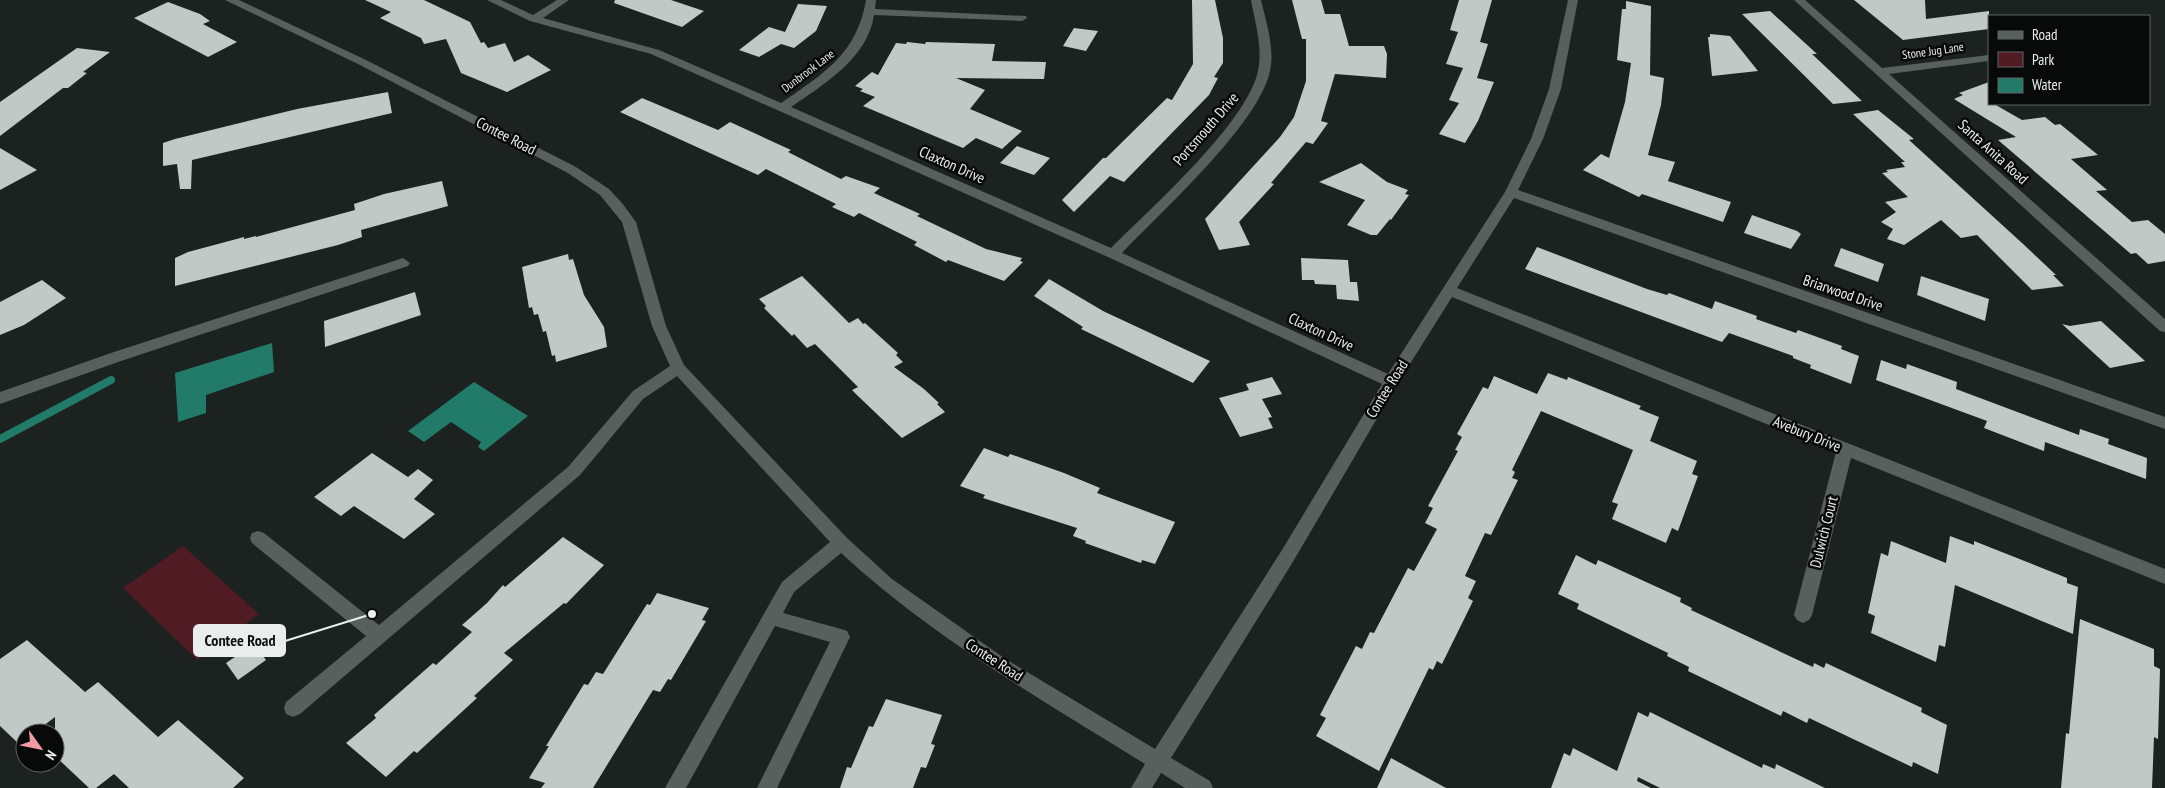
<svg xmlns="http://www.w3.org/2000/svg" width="2165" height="788" font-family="'PT Sans Narrow',sans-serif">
  <rect width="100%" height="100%" fill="#1b2220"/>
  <path fill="#501b23" d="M183,546L259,614L197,660L123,588Z"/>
  <g fill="#227a69">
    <path d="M272,343L274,372L206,395V413L178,422L175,373Z"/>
    <path d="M474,382L528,416L484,451L478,447L481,442L451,422L424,442L408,431Z"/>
  </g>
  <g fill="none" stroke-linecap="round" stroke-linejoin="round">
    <path stroke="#227a69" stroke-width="8" d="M0,439L111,380"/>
  </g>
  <g fill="#c0c9c6">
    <path d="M365,0H424L470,22L481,43L484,42L488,48L505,43L514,62L528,55L551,70L507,92L461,73L446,39L424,44L421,38L380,18L391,12Z"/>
    <path d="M615,0H671L704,11L682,27L614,3Z"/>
    <path d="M1192,0H1215L1223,38V63L1214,77L1218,78L1209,95L1124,182L1110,176L1074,212L1062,200L1103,158H1106L1167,98L1172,100L1193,64Z"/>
    <path d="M1292,0H1321L1325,14H1340L1349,46H1384L1387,54L1386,78L1335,74L1321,121L1328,123L1313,144L1306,142L1271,183L1274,184L1239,222L1250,245L1219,250L1205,219L1280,137L1294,117L1306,81V39H1302Z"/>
    <path d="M1459,0H1492L1480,42L1488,44L1477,78L1494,82L1478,121L1465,143L1439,134L1459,103L1449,100L1463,68L1446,64L1458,32L1450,30Z"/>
    <path d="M1854,0H1925L1926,19L1989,11V29L1903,40Z"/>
    <path d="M1626,1L1651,6L1650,75L1664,78L1661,105L1648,155L1675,162L1668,181L1731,202L1723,222L1642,194L1639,197L1583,170L1601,154L1609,158L1625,102L1631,63L1617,60L1622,9H1626Z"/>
    <path d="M168,2L200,14L210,21L203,24L237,42L208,57L134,18Z"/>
    <path d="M798,4L827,6L816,31L794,48L781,44L759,57L739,50L769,27L785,32Z"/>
    <path d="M1770,11L1817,54H1812L1862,101L1833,104L1742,14Z"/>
    <path d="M1074,28L1098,31L1086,51L1063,46Z"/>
    <path d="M1710,34L1730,36L1758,71L1712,76L1708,37H1710Z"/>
    <path d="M907,42L925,44L926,42L995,44L992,61L1046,62L1044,79L956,78L985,90L970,109L1022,131L1002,149L976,138L963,148L863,106L875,97L860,91L863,89L855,86L872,72L878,75L896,43L906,44Z"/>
    <path d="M77,48L110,52L83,72L87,73L68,88H63L0,136V102Z"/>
    <path d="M1989,82V104H1994L2022,120L2045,117L2055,125L2060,124L2098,155L2071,159L2107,190L2096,191L2132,222L2148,220L2165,234V261L2148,264L2136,253L2131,254L1998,140L2016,137L1954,99L1963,95L1959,93Z"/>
    <path d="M388,92L392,113L192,160L191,189H180L177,164L163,166V143L175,139L297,109Z"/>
    <path d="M642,98L718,130L730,122L791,150L788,152L841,179L846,176L880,188L874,193L920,214L917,216L986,249L1022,258L1020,261L1023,262L1004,281L948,260L946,262L914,245L917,242L859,213L854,217L832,207L836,204L766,169L758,175L620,112Z"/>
    <path d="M1878,110L1914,139L1909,140L2022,243L2056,275H2053L2064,286L2032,290L1977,235L1961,238L1941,220L1904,245L1887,239L1893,229L1881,222L1896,212L1885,202L1908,197L1882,173L1888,172L1886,170L1905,167L1901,162H1905L1853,114Z"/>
    <path d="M1017,146L1050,158L1034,175L1000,163Z"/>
    <path d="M0,148L37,170L0,190Z"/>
    <path d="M1361,163L1387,182L1408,190L1405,194L1409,195L1391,220L1390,219L1377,235H1371L1347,225L1365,200L1319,182Z"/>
    <path d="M442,181L448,206L361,230L362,237L338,245L175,286V258L188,252L244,237V239L256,236V237L355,210L354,204L384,194Z"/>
    <path d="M1752,215L1797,231L1801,234L1791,249L1744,233Z"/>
    <path d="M1537,247L1647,289L1667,295L1669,293L1712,309L1715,301L1757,316L1756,319L1796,333L1798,330L1842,346L1841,349L1859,356L1851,384L1810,368L1811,365L1793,358V356L1729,333L1722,342L1525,269Z"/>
    <path d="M1841,248L1884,264L1878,282L1834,266Z"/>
    <path d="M568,254L569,260L573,259L584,295L604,327L607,347L556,362L555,355L552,356L546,331L543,332L538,314L534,315L532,307L529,308L522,267Z"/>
    <path d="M1301,258L1348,260L1350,282H1357L1359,301L1337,299L1336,285L1315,284L1314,280H1302Z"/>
    <path d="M802,276L849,323L858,318L863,324L865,323L898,353L896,355L903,362L894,367L924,389L939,403L937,404L945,412L902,438L858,396L852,390L858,387L815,344L807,348L794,334L792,336L764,308L766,306L759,299Z"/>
    <path d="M1921,276L1989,299L1985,321L1917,295Z"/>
    <path d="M1049,279L1103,311L1210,361L1193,383L1081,329L1083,327L1034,296Z"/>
    <path d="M42,280L66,298L24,325L0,335V302Z"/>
    <path d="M415,292L421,315L325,347L324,321Z"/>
    <path d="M2101,321L2145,361L2110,368L2062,324L2070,326Z"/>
    <path d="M1881,360L1906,369L1907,364L1957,382L1956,389L2079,435L2080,429L2109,439L2108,444L2147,458L2146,479L2045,442L2044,451L1984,428L1987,421L1876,380Z"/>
    <path d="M1548,373L1567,380L1568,377L1641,406L1639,409L1659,417L1650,441L1697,461L1692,474L1698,476L1678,531L1672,528L1666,543L1612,519L1618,504L1612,502L1633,450L1541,411L1512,470L1515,472L1512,478L1518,480L1491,535L1485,533L1465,576L1476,581L1468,598L1473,601L1442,664L1437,661L1433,670L1429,668L1379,771L1316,736L1326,718L1320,715L1356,646L1362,649L1370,632L1374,633L1408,568L1414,571L1437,529L1425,523L1433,508L1428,506L1458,451L1455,450L1462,437L1457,434L1483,387L1488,389L1494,376L1537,394Z"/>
    <path d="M1272,377L1282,394L1262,399L1272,417L1268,418L1273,428L1240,437L1219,398L1249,390L1246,384Z"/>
    <path d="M984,448L1008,457L1010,454L1064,473L1100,488L1097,493L1175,522L1155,564L1142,560L1141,563L1085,543L1086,541L1073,536L1077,528L983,498L985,495L960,486Z"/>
    <path d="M372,453L408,477L418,469L433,480L414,499L435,514L404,539L354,506L341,516L314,497Z"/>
    <path d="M1950,536L1974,545V541L2067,578V583L2078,587L2073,634L1955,585L1945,647L1939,645L1936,662L1871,633L1875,616L1868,613L1881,553L1888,556L1891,541L1946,563Z"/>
    <path d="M563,537L604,565L566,604L564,603L504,653L513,660L474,696L477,698L417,753L414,751L386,777L346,743L376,718L374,715L433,663L436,665L472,632L462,625L487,603L503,585L505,587Z"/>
    <path d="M1576,555L1596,565L1598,560L1681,598L1680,602L1692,608L1691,610L1813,667L1814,663L1824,668L1826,663L1922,708L1921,712L1947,725L1938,774L1913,762L1912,767L1809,718L1807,723L1783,711L1781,716L1688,671L1689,667L1667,656L1668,653L1577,609L1579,604L1558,594Z"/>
    <path d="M657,593L709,608L702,620L706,621L671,680L668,679L660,692L653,690L593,788H541L545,783L529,778L549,746H546L584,684L588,685L596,672L603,674L647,604L650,605Z"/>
    <path d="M2080,619L2154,649V666L2160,669L2158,739L2154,737L2152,788H2061L2066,733L2069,734Z"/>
    <path d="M27,640L85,692L98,682L158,737L178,720L244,778L233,788H129L114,774L96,788H89L55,756V717L34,733H25V740L19,744L0,726V659Z"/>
    <path d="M254,644L266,660L238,680L226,663Z"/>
    <path d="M886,699L942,715L931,744L935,745L926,768L921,767L913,788H840L847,767L851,768L869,726L873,727Z"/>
    <path d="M1638,712L1648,717L1650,712L1762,768L1763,764L1775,769L1776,764L1825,788H1660L1638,777L1637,781L1651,788H1551L1564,753L1570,756L1573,748L1617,771Z"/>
    <path d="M1391,758L1446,788H1377Z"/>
  </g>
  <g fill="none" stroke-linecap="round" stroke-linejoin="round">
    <g fill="#58605d" fill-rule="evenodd">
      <path d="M225,0H239L366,60L576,167L609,189L622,203L636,222L666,326L684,365L847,538L892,579L1004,658L1155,749L1282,550L1382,384L1108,257L651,54L530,21L487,0H501L533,15L557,0H569L543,18L659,50L781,103C823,74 857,54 866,0H876L875,9L1026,16L1027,18L1022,21L874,15C868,58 823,85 791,107L1111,248C1150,209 1247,123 1258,71C1263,48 1255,22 1251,0H1261C1266,22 1275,48 1270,71C1259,124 1161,212 1122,253L1388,374L1505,192L1531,139L1549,89L1568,0H1578L1561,89L1543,139L1518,190L2165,417V429L1514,198L1457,288L2165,569V584L1851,458L1812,615L1809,620L1803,623L1797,620L1794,615L1836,452L1452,297L1396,386L1294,560L1171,758L1210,781L1213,788H1185L1161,773L1152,788H1131L1145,764C1040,699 932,637 841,553L794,592L783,613L841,629L847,631L850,637L777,788H757L830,642L775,626L686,788H665L782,582L830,542L677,376L643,399L580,475L300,714L293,717L286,714L284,708L286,702L366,636L252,543L250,538L252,533L258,531L264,533L379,625L568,467L633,391L670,366L652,326L622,222L600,195L568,173L358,64Z"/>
      <path d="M1794,0H1805L1882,68L1989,55V61L1889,74L2165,319V332L2160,331Z"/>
      <path d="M403,258L410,263L408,266L121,361L0,404V392L111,353Z"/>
    </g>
  </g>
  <g text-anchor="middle" stroke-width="5" stroke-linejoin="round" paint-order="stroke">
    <g font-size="12" fill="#e9eeed" stroke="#080a0a">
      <text transform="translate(1933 51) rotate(-8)" y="4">Stone Jug Lane</text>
      <text transform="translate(808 71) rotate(-37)" y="4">Dunbrook Lane</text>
    </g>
    <g font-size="15" fill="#e9eeed" stroke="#080a0a">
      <text transform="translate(1206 129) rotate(-49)" y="5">Portsmouth Drive</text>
      <text transform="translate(506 136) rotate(27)" y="5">Contee Road</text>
      <text transform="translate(1993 152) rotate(42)" y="5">Santa Anita Road</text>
      <text transform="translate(952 165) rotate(24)" y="5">Claxton Drive</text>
      <text transform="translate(1843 293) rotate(19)" y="5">Briarwood Drive</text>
      <text transform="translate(1321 332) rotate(25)" y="5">Claxton Drive</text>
      <text transform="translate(1387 389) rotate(-58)" y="5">Contee Road</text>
      <text transform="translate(1807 434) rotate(22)" y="5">Avebury Drive</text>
      <text transform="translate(1824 532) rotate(-76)" y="5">Dulwich Court</text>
      <text transform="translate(994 660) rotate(33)" y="5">Contee Road</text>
    </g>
  </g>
  <path fill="none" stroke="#e9eeed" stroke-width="2" d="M372 614L285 641"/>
  <circle fill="#e9eeed" stroke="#080a0a" stroke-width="2" cx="372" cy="614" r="5"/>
  <rect fill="#e9eeed" stroke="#e9eeed" stroke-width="2" x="194" y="625" width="91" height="31" rx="5"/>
  <g font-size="16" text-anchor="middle" font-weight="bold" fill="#111">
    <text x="240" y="646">Contee Road</text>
  </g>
  <rect x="1988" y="15" width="162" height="90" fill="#080a0a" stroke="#626565"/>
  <rect x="1998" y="31" width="25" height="8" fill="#58605d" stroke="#626565"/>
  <text x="2032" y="40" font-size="15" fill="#e9eeed">Road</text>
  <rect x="1998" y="52" width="25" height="15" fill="#501b23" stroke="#626565"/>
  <text x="2032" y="65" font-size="15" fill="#e9eeed">Park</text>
  <rect x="1998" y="78" width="25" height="15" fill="#227a69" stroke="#626565"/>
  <text x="2032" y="90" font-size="15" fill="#e9eeed">Water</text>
  <g transform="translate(40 748) rotate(123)"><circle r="24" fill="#080a0a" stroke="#626565"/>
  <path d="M0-4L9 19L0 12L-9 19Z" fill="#f49aa2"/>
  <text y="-8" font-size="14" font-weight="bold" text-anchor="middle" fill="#e9eeed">N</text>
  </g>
</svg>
